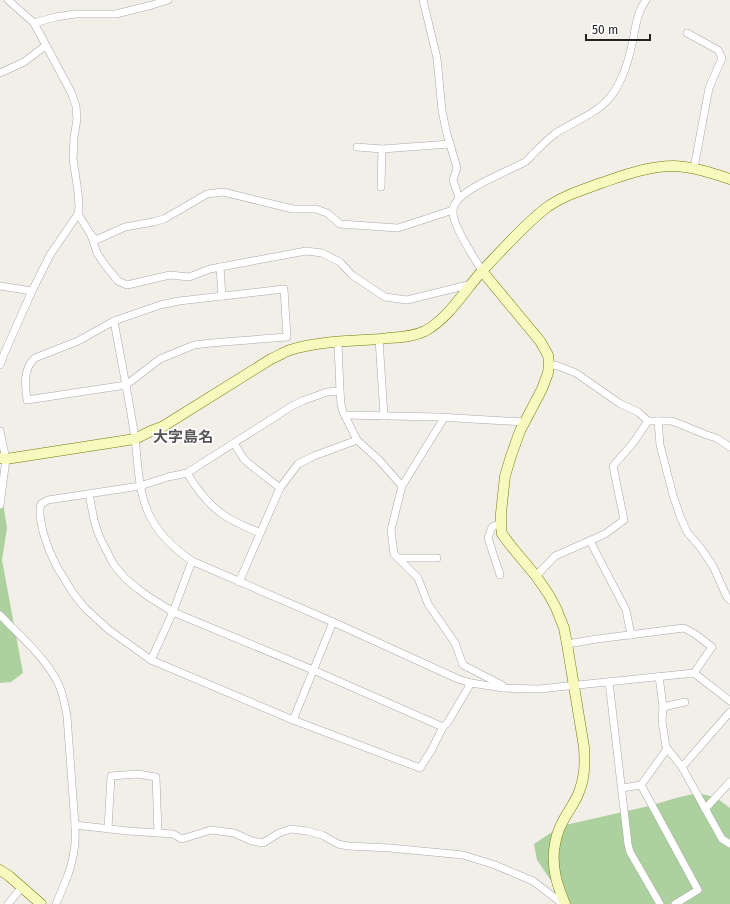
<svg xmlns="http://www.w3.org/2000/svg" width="730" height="904" font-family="'Fira Sans','Noto Sans JP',sans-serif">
  <rect width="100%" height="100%" fill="#f2efe9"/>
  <g fill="#add19e">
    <path d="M0,501L3,503L7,528L2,560L23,673L11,682L0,683Z"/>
    <path d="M697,793L715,797L730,808V904H567L537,860L534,844L561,826L649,806L676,798Z"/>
  </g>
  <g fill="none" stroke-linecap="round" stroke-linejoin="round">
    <g stroke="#a9a9a9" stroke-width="8">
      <g id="street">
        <path d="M423,0L437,58L442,111L447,134L457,168L453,180L459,198"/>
        <path d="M34,23L56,17L75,14H116L152,5L168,0"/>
        <path d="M687,33L718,50L722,58L709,88L694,168"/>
        <path d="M0,73L24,62L45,46"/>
        <path d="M357,147L382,149L450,144"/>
        <path d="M381,187L382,149"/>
        <path d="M78,214L91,235L96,240L125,227L153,222L164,219L207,194L223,192L293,209H316L327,213L340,224L398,228L453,210"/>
        <path d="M91,235L97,253L105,265L118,281L127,285L170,275L189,277L210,269L306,251L322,253L340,262L352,275L385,297L407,300L472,284"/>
        <path d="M220,267L222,296"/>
        <path d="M482,271C474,257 451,224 453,209C456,190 509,171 525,162C528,160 531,156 534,153C541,146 548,139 556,133C574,121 597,114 611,96C623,81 629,59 633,40C635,30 636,20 640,11C641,7 644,4 646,0"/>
        <path d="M0,286L32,291"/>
        <path d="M284,289L287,337L211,343L194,345L160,359L126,385L27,400C25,384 23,369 35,358L78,341L114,321L160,305L179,301Z"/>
        <path d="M114,321C121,360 129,399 135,438C138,463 138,489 148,512C157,533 173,548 192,561L333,622L458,679L471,683L503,688L539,689L694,673L730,701"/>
        <path d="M379,339L384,416"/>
        <path d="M338,343L340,391L341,404L343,412L357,440L379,460L402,486"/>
        <path d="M549,364L558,366L576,373L619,403L638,412L648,421H671L680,424L704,434L716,438L730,447"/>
        <path d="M0,365L4,354L32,291L50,255L78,214L79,207L78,192L73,159L74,137L77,119L76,106L71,92L34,23L8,0"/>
        <path d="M340,391L327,392L302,401L292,406L187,473L168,477L140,486L48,500L41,504L40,508V516L43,532L49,550L57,567L73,593L85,608L109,630L151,660L293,720L420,768L431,751L443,727L448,722L471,683"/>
        <path d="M345,415L438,417L524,422"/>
        <path d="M444,418L402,486L391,530L394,554L418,578L428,604L455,643L463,665L502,685"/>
        <path d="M658,421L660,445L673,495L680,516L687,532L700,547L713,566L727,597L730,600"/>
        <path d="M0,431L6,459L0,505"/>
        <path d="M234,443L243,458L248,463L280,488"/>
        <path d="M187,473C196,488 206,502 221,513C232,522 247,527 260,533"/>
        <path d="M89,494L94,520L97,530L101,540L114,565L125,578L138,589L149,597L173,612L313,670L443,727"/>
        <path d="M590,541L626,610L631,635"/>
        <path d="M398,558H437"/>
        <path d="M500,575L488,538L492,527L501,523"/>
        <path d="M536,576L555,556L605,534L624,520L613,466L633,443L648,421"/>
        <path d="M239,582L280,488L298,464L314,456L357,440"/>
        <path d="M0,615C20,636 45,657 58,683C63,693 65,705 67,716L75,825C75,834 76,842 74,850C72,869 63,887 56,904"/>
        <path d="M567,644L597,639L684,628L695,634L712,647L694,673"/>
        <path d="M151,660L173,612L192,561"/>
        <path d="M659,676L663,707L662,721L666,747L682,767L722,839L730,844"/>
        <path d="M609,682L628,844L630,852L660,904"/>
        <path d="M663,707L685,702"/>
        <path d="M293,720L333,622"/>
        <path d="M667,749L641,785L698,890L675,904"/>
        <path d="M682,767L730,712"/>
        <path d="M622,788L641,785"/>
        <path d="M705,809L730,782"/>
        <path d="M75,825L128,831L173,834L182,839L211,830L234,833L252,841L263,843L279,833L291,829L307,831L322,835L338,844L348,846L390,848L463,855L495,865L533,881L563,904"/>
        <path d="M108,829L111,776L138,774L156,777L158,833"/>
        <path d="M8,904L22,887"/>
      </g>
    </g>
    <g stroke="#707d05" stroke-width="11">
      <g id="secondary">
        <path d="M482,271L540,341L548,355L549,364L548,373L542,389L520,431L511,456L505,476L501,513V526L502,534L511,546L536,576L549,595L556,608L564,628L567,644L584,747C585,763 585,777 579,792C575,803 568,811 563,821C558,830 555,841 554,851C552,870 558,887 565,904"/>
        <path d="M0,458L6,459L135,439L151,431L162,427L271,359C278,356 284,352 290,350C319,341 351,341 380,339C395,337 411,338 425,331C449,318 465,290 483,270C502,250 524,225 546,208C562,196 582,190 601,183C625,175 648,166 674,166C694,167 712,173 730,179"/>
        <path d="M0,870L9,876L41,904"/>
      </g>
    </g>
    <use href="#street" stroke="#fff" stroke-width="7"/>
    <use href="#secondary" stroke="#f7fabf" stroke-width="10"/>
  </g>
  <g text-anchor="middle" stroke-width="3.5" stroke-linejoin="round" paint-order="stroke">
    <g font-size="15" font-weight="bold" fill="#555" stroke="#fff">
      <text x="183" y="442">大字島名</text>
    </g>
  </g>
  <path d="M586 34v6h64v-6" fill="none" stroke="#222222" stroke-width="2"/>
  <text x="592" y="34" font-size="12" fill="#222222" stroke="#ffffff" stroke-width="3" paint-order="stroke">50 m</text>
</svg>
